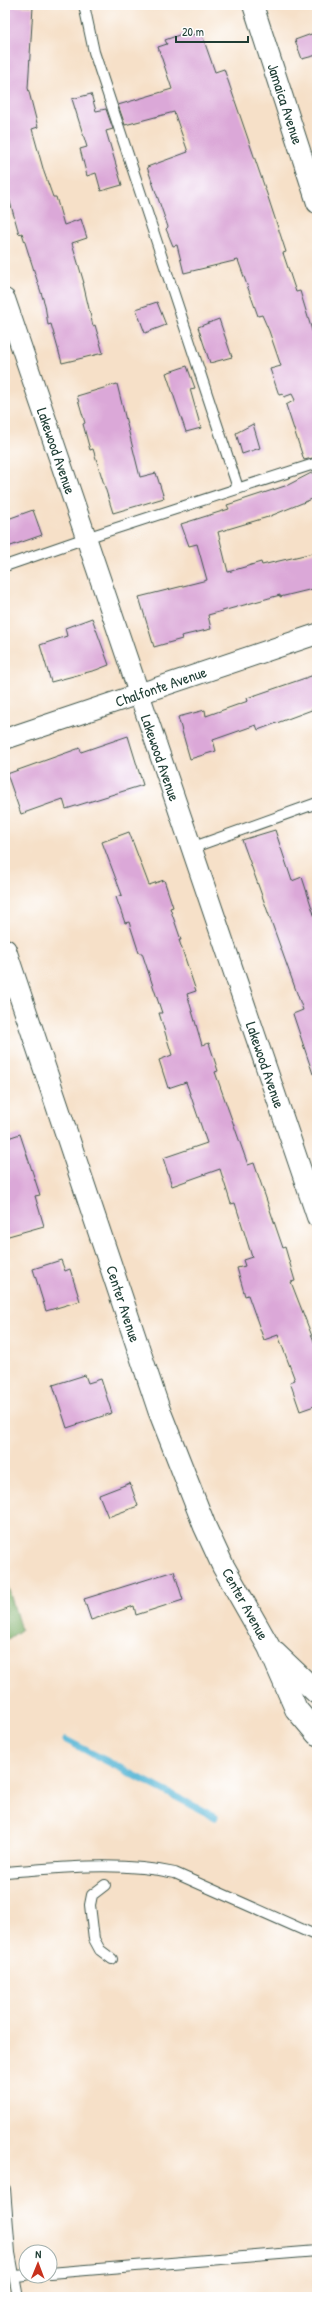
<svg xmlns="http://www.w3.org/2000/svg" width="322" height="2302" font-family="'Patrick Hand',sans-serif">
  <rect width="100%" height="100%" fill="#fff"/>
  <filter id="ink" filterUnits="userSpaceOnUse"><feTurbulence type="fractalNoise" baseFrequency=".025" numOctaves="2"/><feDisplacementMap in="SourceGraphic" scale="8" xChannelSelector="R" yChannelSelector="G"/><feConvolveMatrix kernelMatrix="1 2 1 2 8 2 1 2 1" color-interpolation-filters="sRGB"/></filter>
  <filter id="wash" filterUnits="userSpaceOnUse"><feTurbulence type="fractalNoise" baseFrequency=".012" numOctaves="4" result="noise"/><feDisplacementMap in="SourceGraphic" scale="16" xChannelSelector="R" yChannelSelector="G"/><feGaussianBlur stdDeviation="0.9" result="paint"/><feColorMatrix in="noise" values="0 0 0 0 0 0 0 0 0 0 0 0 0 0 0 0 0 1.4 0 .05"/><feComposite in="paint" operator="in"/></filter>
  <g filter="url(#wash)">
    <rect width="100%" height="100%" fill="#f6e0c8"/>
    <path fill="#7dae68" stroke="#4e764e" d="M5,1577L21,1630L5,1641Z"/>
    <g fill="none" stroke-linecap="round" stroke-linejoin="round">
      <path stroke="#56b6d5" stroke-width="7" d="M66,1740L215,1817"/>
    </g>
    <g id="blocks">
      <g fill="#dba8d8">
        <path d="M5,6L33,7L28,88L38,127L32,129L44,172L53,197H56L64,225L81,219L87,238L72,243L84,283H83L93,326L95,325L103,353L62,363L51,324L48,325L45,305L22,233L19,234L5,184Z"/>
        <path d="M190,31L192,35L201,32L215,72L224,69L267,194L286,252L283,253L296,292L300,291L317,347V457L304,460L286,405L295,400L292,394L284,397L283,394L279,395L270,369L281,366L269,331L262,315L258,316L238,260L184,273L177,245L173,246L166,229L168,227L147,167L188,152L174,112L125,125L118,105L172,89L158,47L167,44L165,40Z"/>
        <path d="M317,32V55L302,59L295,40Z"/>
        <path d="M91,94L96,111L106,109L113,129L106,131L122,185L101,191L96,173L87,176L80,149L87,147L72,99Z"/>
        <path d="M157,302L166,325L145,333L136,309Z"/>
        <path d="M219,319L232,357L210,363L198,327Z"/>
        <path d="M187,366L195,388L190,389L201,428L186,432L166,373Z"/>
        <path d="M117,384L140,477L156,473L164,498L113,513L93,449L90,450L83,424L85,423L77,396Z"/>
        <path d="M253,424L260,448L242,454L236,433Z"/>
        <path d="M317,470V497L268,517L218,532L228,572L261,562L262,565L317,552V588L280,597V595L208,615L211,629L181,636L182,639L154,647L139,597L207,580L197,544L189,546L181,524L229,509L227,505L288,485Z"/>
        <path d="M33,510L42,535L5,548V520Z"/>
        <path d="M92,618L109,665L96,670L51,682L40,645L67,636L65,628Z"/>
        <path d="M317,674V708L258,730L256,725L213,740L216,751L190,759L178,717L205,710L206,716L248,701L247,698Z"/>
        <path d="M128,736L143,785L66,809L63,799L21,814L7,774L80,748L81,752Z"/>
        <path d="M275,830L292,881L302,877L317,924V1073L313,1074L293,1014L303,1010L242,840Z"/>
        <path d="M129,832L149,885L164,880L173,907L170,908L181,940H179L196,991L187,994L202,1045L209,1043L218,1071L215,1072L248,1165L254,1163L283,1248L285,1247L295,1281L291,1282L317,1349V1405L300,1411L290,1382L295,1380L278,1335L264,1340L248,1295L245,1296L237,1268L245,1266L243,1260L252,1257L235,1203L231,1204L220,1169L172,1186L163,1158L207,1143L186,1082L168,1088L159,1060L172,1055L159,1013H162L142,953H139L129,922L125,923L116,897L122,895L102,842Z"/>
        <path d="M20,1134L40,1195L35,1196L44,1226L5,1237V1139Z"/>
        <path d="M61,1260L65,1271L70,1269L80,1301L46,1311L33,1269Z"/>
        <path d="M85,1375L88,1383L101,1379L112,1413L67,1428L53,1385Z"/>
        <path d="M130,1483L138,1506L108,1517L99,1495Z"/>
        <path d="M174,1571L183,1600L136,1615L134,1606L91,1620L84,1599Z"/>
      </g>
    </g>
  </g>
  <g filter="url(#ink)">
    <use href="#blocks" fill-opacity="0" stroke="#3f554a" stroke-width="1"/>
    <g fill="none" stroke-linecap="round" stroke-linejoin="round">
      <g stroke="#3f554a" stroke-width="12">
        <g id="service">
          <path d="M84,5L94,52L238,488"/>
          <path d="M5,566L86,538L317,463"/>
          <path d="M191,848L317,803"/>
          <path d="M5,1872C62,1868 119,1861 175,1873L317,1936"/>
          <path d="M105,1885L92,1895L90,1905L94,1939L100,1950L112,1959"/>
          <path d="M5,2189L10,2253L18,2297"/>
          <path d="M50,2273L317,2251"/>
          <path d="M16,2276L26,2275"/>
        </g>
      </g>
      <g stroke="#3f554a" stroke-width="22">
        <g id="minor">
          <path d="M253,5L317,203"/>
          <path d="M5,299L317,1217"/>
          <path d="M5,739L317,634"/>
        </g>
      </g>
      <g stroke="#3f554a" stroke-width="24">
        <g id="tertiary">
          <path d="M5,950L159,1410L205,1527L223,1566L269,1647L296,1709L317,1734"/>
          <path d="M275,1653L317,1693"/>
        </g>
      </g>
      <use href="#service" stroke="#fff" stroke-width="10"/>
      <use href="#minor" stroke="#fff" stroke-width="20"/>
      <use href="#tertiary" stroke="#fff" stroke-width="22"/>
    </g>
  </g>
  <g text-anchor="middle" stroke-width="3.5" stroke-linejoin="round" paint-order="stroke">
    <g font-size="15" fill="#1f3d34" stroke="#fff">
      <text transform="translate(285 104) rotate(72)" y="5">Jamaica Avenue</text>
      <text transform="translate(56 451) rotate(71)" y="5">Lakewood Avenue</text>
      <text transform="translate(161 687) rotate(-19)" y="5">Chalfonte Avenue</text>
      <text transform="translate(160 758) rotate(71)" y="5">Lakewood Avenue</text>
      <text transform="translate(265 1065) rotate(71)" y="5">Lakewood Avenue</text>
      <text transform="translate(123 1304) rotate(72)" y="5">Center Avenue</text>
      <text transform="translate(245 1604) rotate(61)" y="5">Center Avenue</text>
    </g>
  </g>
  <rect width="322" height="2302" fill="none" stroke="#fff" stroke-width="20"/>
  <g transform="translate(38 2264) rotate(1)"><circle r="19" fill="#ffffff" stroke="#a5b1ae"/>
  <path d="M0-3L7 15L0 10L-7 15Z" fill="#c8321e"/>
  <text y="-6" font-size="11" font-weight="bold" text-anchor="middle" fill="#1f3d34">N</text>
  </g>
  <path d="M176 36v6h72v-6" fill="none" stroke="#1f3d34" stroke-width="2"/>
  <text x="182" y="36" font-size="12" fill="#1f3d34" stroke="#ffffff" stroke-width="3" paint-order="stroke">20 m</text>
</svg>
